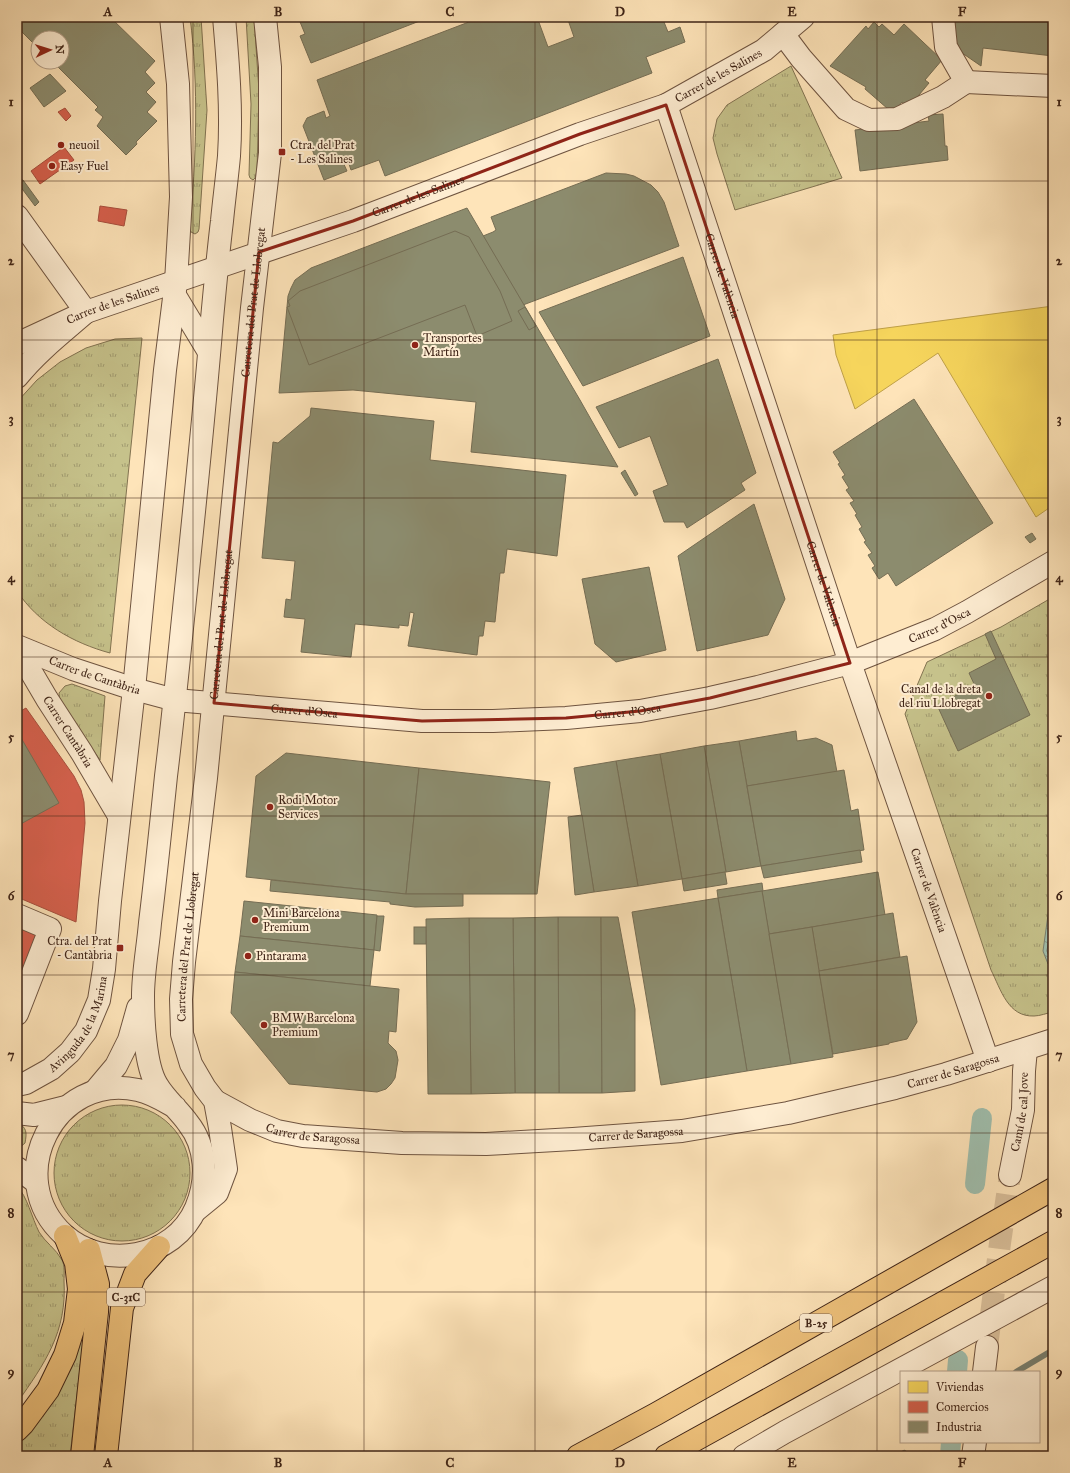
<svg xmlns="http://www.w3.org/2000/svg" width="1070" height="1473" font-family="'IM FELL Great Primer',serif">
  <defs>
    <pattern id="grass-tufts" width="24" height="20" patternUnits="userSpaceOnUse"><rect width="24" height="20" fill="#c6c28b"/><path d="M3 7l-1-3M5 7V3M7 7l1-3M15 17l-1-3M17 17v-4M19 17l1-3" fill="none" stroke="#a29d71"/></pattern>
    <pattern id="water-ripples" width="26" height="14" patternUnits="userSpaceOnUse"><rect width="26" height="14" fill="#a0bfae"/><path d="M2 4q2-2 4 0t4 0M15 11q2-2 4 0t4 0" fill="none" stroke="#849b8d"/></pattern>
  </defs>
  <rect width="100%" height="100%" fill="#fee4b9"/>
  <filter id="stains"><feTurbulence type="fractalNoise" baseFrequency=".005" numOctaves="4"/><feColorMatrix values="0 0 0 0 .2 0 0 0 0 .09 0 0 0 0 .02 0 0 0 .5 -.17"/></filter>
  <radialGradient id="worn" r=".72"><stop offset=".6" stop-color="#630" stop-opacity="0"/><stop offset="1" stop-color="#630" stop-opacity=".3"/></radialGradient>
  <g fill="url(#grass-tufts)" stroke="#827351">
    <path d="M190,17H201L207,110L199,229L198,232L195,234L191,232L190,229C196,159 199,87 190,17Z"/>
    <path d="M246,17H254L259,91L257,171L255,178L253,180L250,178L249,175L251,104Z"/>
    <path d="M791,66L842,178L735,210L717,154L713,138L717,119L727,105Z"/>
    <path d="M142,338L110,653C73,643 38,623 17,591V402L37,380L60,362L86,348L115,339Z"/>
    <path d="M1053,597V1012C1047,1013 1040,1016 1034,1016C1008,1017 1001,990 991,970L905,714L927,662L1001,627Z"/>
    <path d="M72,684L105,696L100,760L60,703L59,693L65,686Z"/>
    <circle cx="122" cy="1173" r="68"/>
    <path d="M17,1122C27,1128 27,1132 25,1143L17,1150Z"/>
    <path d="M17,1186C27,1196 32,1218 39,1232C45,1242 56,1249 62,1260C65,1265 64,1275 64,1281C67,1332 45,1363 17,1403Z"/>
    <path d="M86,1315L70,1456H17V1440Z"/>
  </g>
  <path fill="url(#water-ripples)" stroke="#798172" d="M1053,879V967L1048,964L1043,951Z"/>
  <path fill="#f6d55c" stroke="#bfa047" d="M1053,306V476L1049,508L1036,517L938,353L855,409L836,355L833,335Z"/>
  <g fill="#d6604d" stroke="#a94e3d">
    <path d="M65,108L71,116L66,121L58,112Z"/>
    <path d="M64,147L74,160L40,184L31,171Z"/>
    <path d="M100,206L127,210L124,226L98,221Z"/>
    <path d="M26,708L74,776L81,790L84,802L85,823L76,922L17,897V713Z"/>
    <path d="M17,922L42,933L17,993Z"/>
  </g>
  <g fill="#8c8c6e" stroke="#756d54">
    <path d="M22,17H110L155,61L145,72L155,83L146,92L156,102L147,112L157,121L136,142L137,144L126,155L97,126L103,117L95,110L98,107L53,62H62V38H38V48L17,27V22Z"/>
    <path d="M298,17H430L311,63L300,36L305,34Z"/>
    <path d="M482,17H537L548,47L574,37L567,17H654L655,20L662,17L668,32L680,27L685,42L646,57L652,73L385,176L379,160L351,170L347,158L342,160L347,171L324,180L303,126L307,118L324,111L326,118L330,116L317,80Z"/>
    <path d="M956,17H1053V56L983,48L981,66L952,46Z"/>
    <path d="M874,22L879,27L882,24L894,35L904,24L942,60L925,80L929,83L909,107L902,102L895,110L888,109L865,89L866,87L830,66L866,26L868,29Z"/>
    <path d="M50,74L66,91L44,107L30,88Z"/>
    <path d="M943,114L945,146H947L948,160L860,171L855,130L929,121L928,115Z"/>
    <path d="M606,173L626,174L634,176L651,185L658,192L664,202L679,246L523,305L483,236L493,232L496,230L491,217Z"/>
    <path d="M21,180H23L39,202L35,206L17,182Z"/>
    <path d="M467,208L580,400L618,467L471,452L476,402L353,390L279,393L288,296L291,288L295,280L311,268Z"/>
    <path d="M455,231L469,237L500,291L512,321L477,336L465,305L309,365L287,307L290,306L288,301L300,291Z"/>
    <path d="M683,257L710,336L583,386L539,312Z"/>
    <path d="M525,307L536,326L529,330L518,311Z"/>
    <path d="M718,359L756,473L741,483L745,490L687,528L684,522H664L653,491L668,485L650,436L619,448L596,407Z"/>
    <path d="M914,399L993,523L896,586L888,573L879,579L872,568L875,566L868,555L872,553L864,542L866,541L859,529L862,527L855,515L857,514L850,503L854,501L846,490L849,488L842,477L845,475L838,464L840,463L833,452Z"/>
    <path d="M311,408L434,421L430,460L566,475L557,556L507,549L504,573H500L495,622L485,621L483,636H479L477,655L408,646L414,613L410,612L408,626L399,625V628L355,624L351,657L301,652L305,619L284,617L286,599L291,600L295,561L262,558L273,442L278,443L310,416Z"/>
    <path d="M625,470L638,494L635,496L621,473Z"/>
    <path d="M754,504L785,599L768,635L697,651L678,556Z"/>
    <path d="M1032,533L1036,539L1030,543L1025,537Z"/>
    <path d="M649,567L666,650L616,662L595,644L582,579Z"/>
    <path d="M991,631L1030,715L958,751L937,705L975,686L969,673L996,659L985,634Z"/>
    <path d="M17,731L59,803L17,826Z"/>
    <path d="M796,731L797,741L816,738L832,745L837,772L747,786L739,741Z"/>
    <path d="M739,741L761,866L726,872L704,746Z"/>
    <path d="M704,746L726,872L682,879L660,754Z"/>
    <path d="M286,753L419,768L406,894L246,877L256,776Z"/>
    <path d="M660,754L682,879L638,886L616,761Z"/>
    <path d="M616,761L638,886L594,892L574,768Z"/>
    <path d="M419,768L550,782L537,894H406Z"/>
    <path d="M844,770L851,811L858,809L864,850L761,866L747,786Z"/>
    <path d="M582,815L594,892L575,895L568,817Z"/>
    <path d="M860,850L862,862L764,878L761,866Z"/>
    <path d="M725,872L727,884L684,891L682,879Z"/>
    <path d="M878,872L885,915L769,934L762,891Z"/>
    <path d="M271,880L406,894H463V906L415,907L390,904V902L270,891Z"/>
    <path d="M762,883L763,891L718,898L717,890Z"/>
    <path d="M762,891L791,1064L747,1071L718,898Z"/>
    <path d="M718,898L747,1071L661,1085L632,912Z"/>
    <path d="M244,901L377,915L374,950L240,936Z"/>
    <path d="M893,913L900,957L819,971L812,927Z"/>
    <path d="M377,916H384L380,951L374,950Z"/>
    <path d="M558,917H601L602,1093H559Z"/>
    <path d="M558,917L559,1093H515L513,918Z"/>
    <path d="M601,917H618L635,1009V1091L602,1093Z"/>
    <path d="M469,918H513L515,1093L471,1094Z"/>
    <path d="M469,918L471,1094H428L426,919Z"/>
    <rect x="414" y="927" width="12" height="17"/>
    <path d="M812,927L833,1057L791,1064L769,934Z"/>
    <path d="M240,936L374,950L370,986L235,972Z"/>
    <path d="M907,956L917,1022L907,1039L889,1043V1044L833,1054L819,971Z"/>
    <path d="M235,972L399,989L396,1032L389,1031L388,1043L396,1051L398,1060L395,1078L391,1084L386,1089L377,1092L289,1084L231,1013Z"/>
  </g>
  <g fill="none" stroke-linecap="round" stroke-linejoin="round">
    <path stroke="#707262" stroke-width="1" d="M1053,908L1047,951L1051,961L1053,962"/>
    <g stroke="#798172" stroke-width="6">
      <path d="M1016,1372L1053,1350"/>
      <path d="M899,1456L904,1453L906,1456"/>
    </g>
    <g stroke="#a0bfae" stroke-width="20">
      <path d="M975,1184L982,1118"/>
      <path d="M957,1372L958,1360"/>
      <path d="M950,1456L951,1442"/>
    </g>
    <path stroke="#d8be99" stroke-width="22" stroke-dasharray="22 11" stroke-linecap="butt" d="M987,1347L1000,1243L1010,1175"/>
    <g stroke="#6f5440" stroke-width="24">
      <g id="minor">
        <path d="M783,34L801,58L846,109L869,120L897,119L943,97L966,82L946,47L943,17"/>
        <path d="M966,82L1053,86"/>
        <path id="s1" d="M666,105L850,663L988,1061"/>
        <path d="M17,216L86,312C63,332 37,352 17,377"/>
        <path d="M174,294L209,352"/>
        <path id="s2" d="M17,344L86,312L353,221L580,134L666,105L764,50L803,17"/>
        <path id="s3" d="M17,646L73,669L134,689L175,700L422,721H493L566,718L640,711L710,698L758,687L850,663L935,629L967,612L1053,562"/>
        <path id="s4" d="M17,648L47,699L82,753L119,816"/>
        <path d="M17,915L50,929L17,1014"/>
        <path id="s5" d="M17,1085L26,1083L51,1069L70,1052L86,1031L99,1000L104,969L110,901L134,689L165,370L176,282L181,197L178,84L171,17"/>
        <path d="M95,1091L116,1066L129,1040L138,1008"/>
        <path id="s6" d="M215,1101L250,1120L277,1131L303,1136L402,1143L486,1144L573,1139L682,1131L788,1113L895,1088L946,1074L1053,1040"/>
        <path d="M175,1107C163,1100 152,1093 138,1090C55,1071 1,1178 64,1235C104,1271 174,1259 196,1208C208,1180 207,1147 188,1123C179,1110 165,1099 157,1085C145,1066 143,1019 143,996C143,972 148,947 150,923C156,874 161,825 166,776C174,711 180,646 187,580C196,493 205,406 212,319C215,287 218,254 222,221C224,200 227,178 229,156C232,110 228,63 224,17"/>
        <path d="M17,1113L34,1115L66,1107"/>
        <path d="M17,1168L36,1182"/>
        <path id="s7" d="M1010,1175L1023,1110L1024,1071L1026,1049"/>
        <path id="s8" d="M195,1211L217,1193L226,1169L220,1128L215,1101L205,1088L191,1064L182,1034L181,999L184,962L206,778L252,308L270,153V67L265,17"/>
        <path d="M984,1372L987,1347"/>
        <path d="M744,1456L785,1432L1053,1287"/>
        <path d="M973,1456L975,1442"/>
      </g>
    </g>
    <g stroke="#3f2417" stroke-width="24">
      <g id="highway">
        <path d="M17,1430L23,1424L48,1390L65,1355L75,1323L79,1289L76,1263L65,1236"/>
        <path d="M82,1456L97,1312L98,1284L89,1250"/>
        <path d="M106,1456L122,1308L135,1274L159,1247"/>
        <path d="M578,1456L656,1414L1053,1189"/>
        <path d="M666,1456L1053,1242"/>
      </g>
    </g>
    <use href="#minor" stroke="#feedd2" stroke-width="22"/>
    <use href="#highway" stroke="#efc27c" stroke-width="22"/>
  </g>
  <path fill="none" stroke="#8f2418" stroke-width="3" stroke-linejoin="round" d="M666,105L850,663L710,698L640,711L566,718L422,721L214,703L259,252L353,221L580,134Z"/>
  <path fill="none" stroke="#3f2417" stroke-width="1" stroke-opacity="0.55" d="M193,17V1456M364,17V1456M535,17V1456M706,17V1456M877,17V1456M17,181H1053M17,340H1053M17,498H1053M17,657H1053M17,816H1053M17,975H1053M17,1133H1053M17,1292H1053"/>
  <g fill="#8f2418" stroke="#feedd2" stroke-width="1.5">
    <circle cx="61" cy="145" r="4"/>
    <rect x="278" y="148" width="8" height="8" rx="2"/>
    <circle cx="52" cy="166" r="4"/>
    <circle cx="415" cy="345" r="4"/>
    <circle cx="989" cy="696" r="4"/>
    <circle cx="270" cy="807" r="4"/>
    <circle cx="255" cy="920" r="4"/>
    <rect x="116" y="944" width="8" height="8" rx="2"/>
    <circle cx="248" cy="956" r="4"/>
    <circle cx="264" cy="1025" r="4"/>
  </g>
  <g text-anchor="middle" stroke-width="4" stroke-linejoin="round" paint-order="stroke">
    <g fill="#feedd2" stroke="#78604f" stroke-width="1">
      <rect x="107" y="1288" width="38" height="18" rx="3"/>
      <rect x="800" y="1314" width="32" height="18" rx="3"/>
    </g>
    <g font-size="11" font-weight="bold" fill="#3f2417">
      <text x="126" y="1301">C-31C</text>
      <text x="816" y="1327">B-25</text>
    </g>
    <g font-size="12" fill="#3f2417" stroke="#feedd2">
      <text dy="4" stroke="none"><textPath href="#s2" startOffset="752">Carrer de les Salines</textPath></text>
      <text dy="4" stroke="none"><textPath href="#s2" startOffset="428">Carrer de les Salines</textPath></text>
      <text dy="4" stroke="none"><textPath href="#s1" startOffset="180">Carrer de València</textPath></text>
      <text dy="4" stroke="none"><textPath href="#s8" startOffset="934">Carretera del Prat de Llobregat</textPath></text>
      <text dy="4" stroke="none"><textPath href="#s2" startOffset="104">Carrer de les Salines</textPath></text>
      <text dy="4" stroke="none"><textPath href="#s1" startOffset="504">Carrer de València</textPath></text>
      <text dy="4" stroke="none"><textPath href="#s8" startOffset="610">Carretera del Prat de Llobregat</textPath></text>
      <text dy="4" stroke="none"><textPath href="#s3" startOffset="946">Carrer d'Osca</textPath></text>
      <text dy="4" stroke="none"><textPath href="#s3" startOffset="83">Carrer de Cantàbria</textPath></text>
      <text dy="4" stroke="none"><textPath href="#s3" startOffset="297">Carrer d'Osca</textPath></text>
      <text dy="4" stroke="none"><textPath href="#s3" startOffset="621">Carrer d'Osca</textPath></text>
      <text dy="4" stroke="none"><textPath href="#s4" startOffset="98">Carrer Cantàbria</textPath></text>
      <text dy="4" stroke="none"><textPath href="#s1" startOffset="828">Carrer de València</textPath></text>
      <text dy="4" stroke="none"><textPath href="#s8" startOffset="286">Carretera del Prat de Llobregat</textPath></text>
      <text dy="4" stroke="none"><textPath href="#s5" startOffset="92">Avinguda de la Marina</textPath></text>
      <text dy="4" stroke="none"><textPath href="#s6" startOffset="753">Carrer de Saragossa</textPath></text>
      <text dy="4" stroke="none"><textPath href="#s7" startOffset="64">Camí de cal Jove</textPath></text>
      <text dy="4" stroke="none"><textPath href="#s6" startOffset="105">Carrer de Saragossa</textPath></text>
      <text dy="4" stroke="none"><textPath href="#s6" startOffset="429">Carrer de Saragossa</textPath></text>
    </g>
    <g font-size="12" fill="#3f2417" stroke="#feedd2" text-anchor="start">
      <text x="69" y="149">neuoil</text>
      <text x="290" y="149">Ctra. del Prat<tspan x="290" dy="14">- Les Salines</tspan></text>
      <text x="60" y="170">Easy Fuel</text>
      <text x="423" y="342">Transportes<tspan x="423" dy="14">Martín</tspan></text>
      <text x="981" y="693" text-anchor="end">Canal de la dreta<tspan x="981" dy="14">del riu Llobregat</tspan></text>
      <text x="278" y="804">Rodi Motor<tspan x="278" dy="14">Services</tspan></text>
      <text x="263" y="917">Mini Barcelona<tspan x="263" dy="14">Premium</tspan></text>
      <text x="112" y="945" text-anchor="end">Ctra. del Prat<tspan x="112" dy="14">- Cantàbria</tspan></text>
      <text x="256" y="960">Pintarama</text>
      <text x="272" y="1022">BMW Barcelona<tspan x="272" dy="14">Premium</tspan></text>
    </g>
  </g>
  <rect width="1070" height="1473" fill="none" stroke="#fee4b9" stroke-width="44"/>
  <rect x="900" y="1371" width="140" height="72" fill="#feedd2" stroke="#b29d87"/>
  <rect x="908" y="1381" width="20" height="12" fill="#f6d55c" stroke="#b29d87"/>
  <text x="936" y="1391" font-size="12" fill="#3f2417">Viviendas</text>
  <rect x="908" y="1401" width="20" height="12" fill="#d6604d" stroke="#b29d87"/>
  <text x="936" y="1411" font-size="12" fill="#3f2417">Comercios</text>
  <rect x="908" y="1421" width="20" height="12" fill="#8c8c6e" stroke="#b29d87"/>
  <text x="936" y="1431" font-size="12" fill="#3f2417">Industria</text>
  <g transform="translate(50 50) rotate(86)"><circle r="19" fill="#feedd2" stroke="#b29d87"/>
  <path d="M0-3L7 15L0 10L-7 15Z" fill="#8f2418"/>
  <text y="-6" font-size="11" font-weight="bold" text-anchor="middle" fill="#3f2417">N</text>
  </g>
  <rect x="22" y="22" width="1026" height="1429" fill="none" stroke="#3f2417" stroke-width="1.5"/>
  <g font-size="13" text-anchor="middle" font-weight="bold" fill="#3f2417">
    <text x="108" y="16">A</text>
    <text x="278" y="16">B</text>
    <text x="450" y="16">C</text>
    <text x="620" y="16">D</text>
    <text x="792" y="16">E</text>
    <text x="962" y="16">F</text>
    <text x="11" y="106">1</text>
    <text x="1059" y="106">1</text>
    <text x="11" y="265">2</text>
    <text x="1059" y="265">2</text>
    <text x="11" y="423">3</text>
    <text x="1059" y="423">3</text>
    <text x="11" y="582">4</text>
    <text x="1059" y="582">4</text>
    <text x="11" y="741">5</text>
    <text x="1059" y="741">5</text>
    <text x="11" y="900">6</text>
    <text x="1059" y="900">6</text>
    <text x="11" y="1059">7</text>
    <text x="1059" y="1059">7</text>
    <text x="11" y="1217">8</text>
    <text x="1059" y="1217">8</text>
    <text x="11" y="1376">9</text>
    <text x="1059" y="1376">9</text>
    <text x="108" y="1467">A</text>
    <text x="278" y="1467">B</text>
    <text x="450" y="1467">C</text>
    <text x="620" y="1467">D</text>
    <text x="792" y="1467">E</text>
    <text x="962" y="1467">F</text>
  </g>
  <rect width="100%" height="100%" filter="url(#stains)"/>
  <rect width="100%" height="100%" fill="url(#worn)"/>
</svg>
